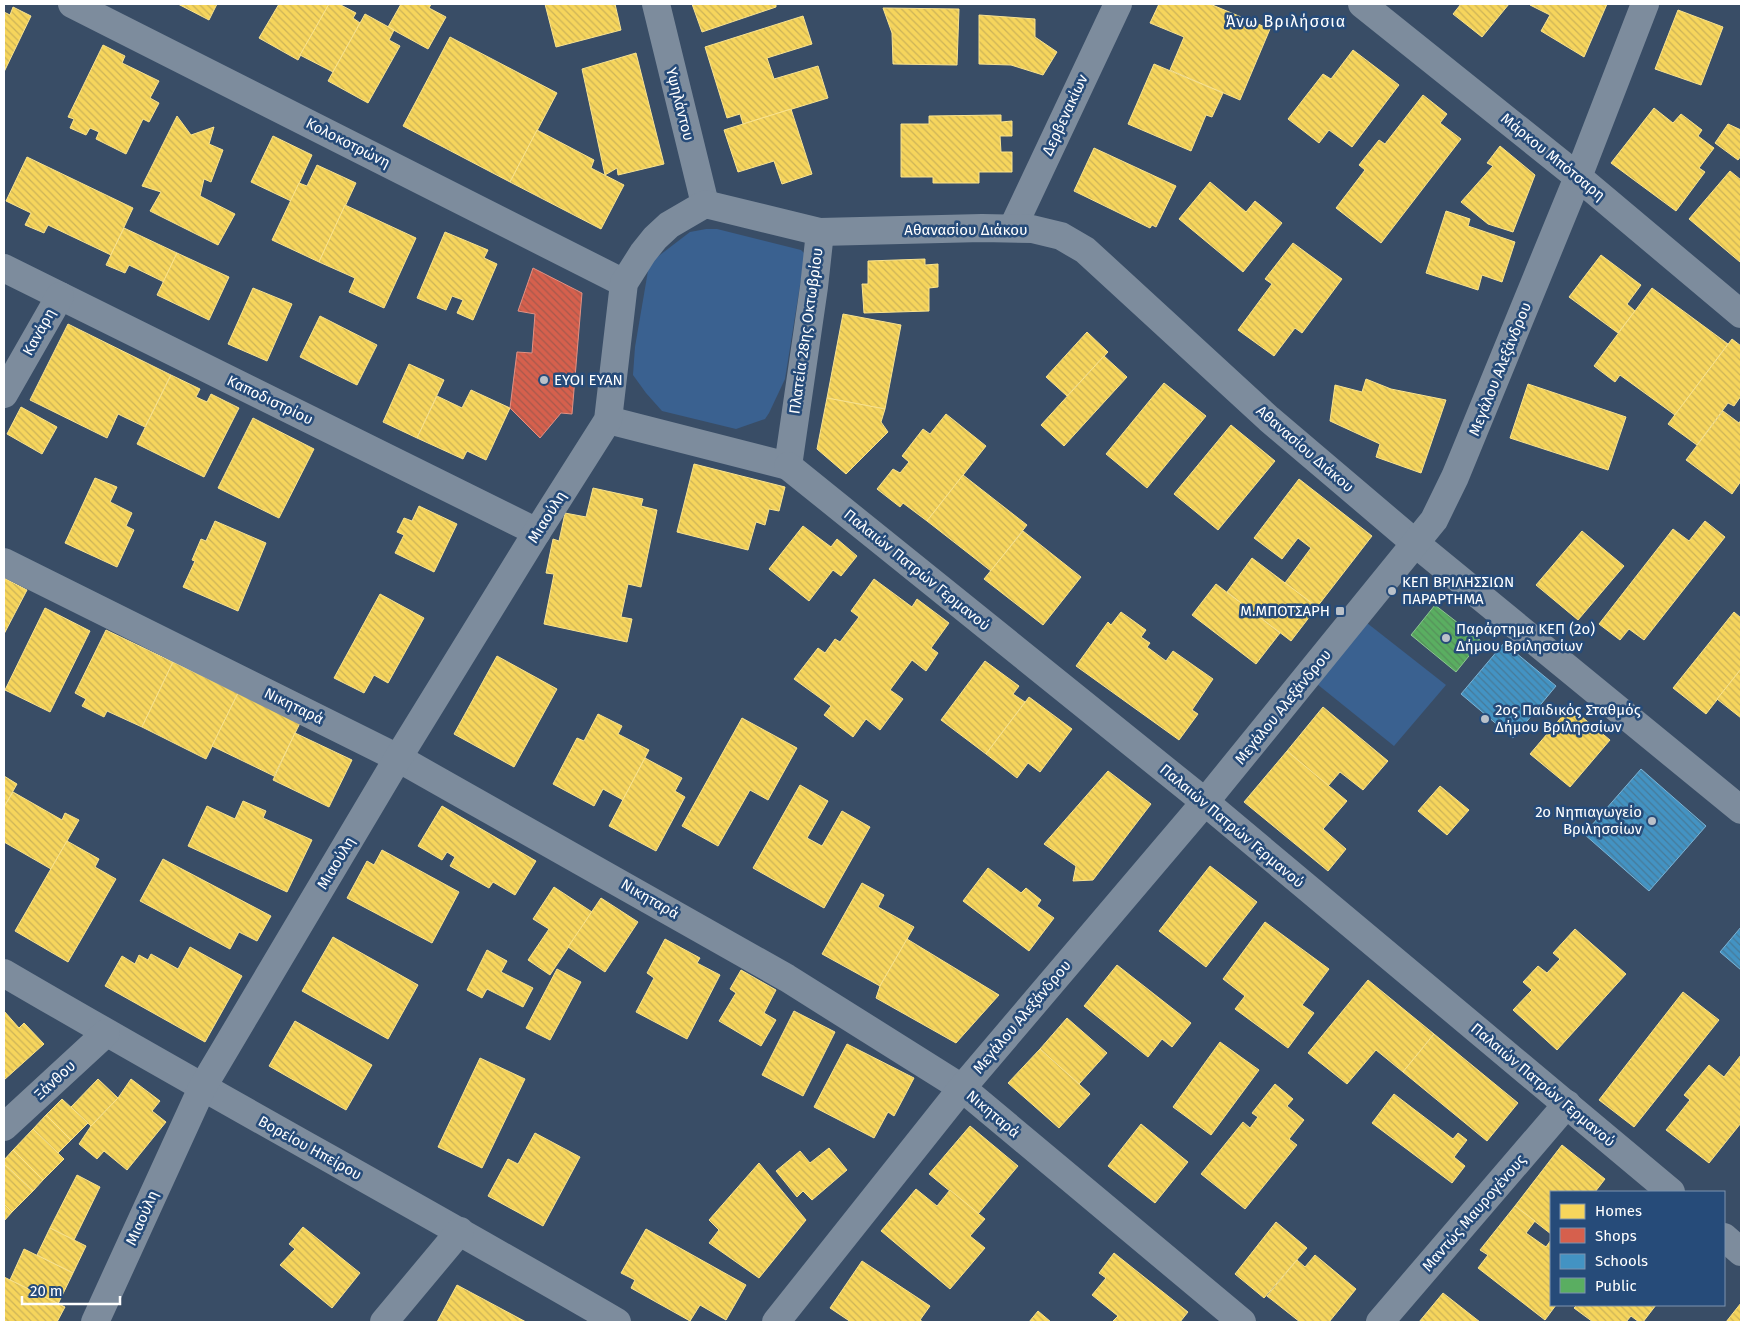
<svg xmlns="http://www.w3.org/2000/svg" width="1745" height="1326" font-family="'Fira Sans',sans-serif">
  <defs>
    <pattern id="homes-back-hatch" width="6" height="6" patternUnits="userSpaceOnUse" patternTransform="scale(1.25)"><rect width="6" height="6" fill="#f6d55c"/><path d="M-1 5l2 2M0 0l6 6M5-1l2 2" fill="none" stroke="#ccb358"/></pattern>
    <pattern id="shops-back-hatch" width="6" height="6" patternUnits="userSpaceOnUse" patternTransform="scale(1.25)"><rect width="6" height="6" fill="#d6604d"/><path d="M-1 5l2 2M0 0l6 6M5-1l2 2" fill="none" stroke="#a6594d"/></pattern>
    <pattern id="schools-back-hatch" width="6" height="6" patternUnits="userSpaceOnUse" patternTransform="scale(1.25)"><rect width="6" height="6" fill="#4393c3"/><path d="M-1 5l2 2M0 0l6 6M5-1l2 2" fill="none" stroke="#467a99"/></pattern>
    <pattern id="public-back-hatch" width="6" height="6" patternUnits="userSpaceOnUse" patternTransform="scale(1.25)"><rect width="6" height="6" fill="#5aae61"/><path d="M-1 5l2 2M0 0l6 6M5-1l2 2" fill="none" stroke="#56915b"/></pattern>
  </defs>
  <rect width="100%" height="100%" fill="#394d66"/>
  <g fill="#3a6190">
    <path d="M706,229H717L801,250L805,254L785,379L769,413L765,419L736,429L662,411L646,393L633,375L635,347L649,265L652,261L690,232Z"/>
    <path d="M1367,623L1446,685L1394,746L1317,684Z"/>
  </g>
  <g fill="url(#homes-back-hatch)" stroke="#f9e28d">
    <path d="M178,4H217L209,20Z"/>
    <path d="M279,4H329L298,60L259,38Z"/>
    <path d="M329,4H339L356,13L353,18L360,23L333,72L300,55Z"/>
    <path d="M401,4H431L429,8L446,17L428,49L388,27Z"/>
    <path d="M545,4H615L621,30L556,47Z"/>
    <path d="M692,4H776V7L702,32Z"/>
    <path d="M1159,4H1210L1270,29L1240,100L1170,70L1184,37L1150,23Z"/>
    <path d="M1461,4H1509L1482,37L1453,14Z"/>
    <path d="M1531,4H1607L1584,57L1541,31L1550,15L1530,5Z"/>
    <path d="M13,7L31,16L4,72V12L10,15Z"/>
    <path d="M883,8L959,9L957,65L893,64L892,33Z"/>
    <path d="M1678,10L1723,27L1701,85L1655,69Z"/>
    <path d="M365,14L394,30L389,40L400,46L368,103L328,81Z"/>
    <path d="M979,15L1035,19V37L1057,52L1043,75L1011,65L979,64Z"/>
    <path d="M803,16L812,44L767,58L774,79L818,66L828,98L743,124L740,114L727,118L705,47Z"/>
    <path d="M450,37L557,93L510,182L403,126Z"/>
    <path d="M103,45L125,56L122,63L159,81L150,98L159,103L149,122L143,119L126,154L96,139L99,132L90,128L86,135L70,128L74,119L68,117Z"/>
    <path d="M1353,50L1399,85L1352,147L1329,130L1319,143L1288,119L1323,74L1331,79Z"/>
    <path d="M636,53L664,164L618,175L617,168L605,175L582,69Z"/>
    <path d="M1154,64L1223,93L1212,117L1206,115L1191,151L1128,124Z"/>
    <path d="M1423,95L1447,114L1440,123L1461,139L1381,243L1336,208L1365,170L1359,165L1379,140L1385,144Z"/>
    <path d="M1654,108L1673,123L1681,114L1702,130L1698,136L1714,148L1699,168L1705,172L1676,211L1611,163Z"/>
    <path d="M791,109L812,174L782,184L774,161L738,172L724,130Z"/>
    <path d="M1001,115V122L1012,121V136H1000L1001,152H1012V172H979V183H933V177H901V124H929V116Z"/>
    <path d="M177,116L191,135L214,127L209,144L223,150L211,182L204,179L200,196L235,214L218,245L150,211L161,192L142,186Z"/>
    <path d="M1728,124L1741,130V156L1738,160L1715,143Z"/>
    <path d="M537,130L594,160L591,168L624,185L601,229L510,182Z"/>
    <path d="M273,136L312,155L291,201L251,182Z"/>
    <path d="M1500,146L1535,175L1513,232L1488,224L1461,202L1493,166L1487,163Z"/>
    <path d="M1094,148L1176,186L1156,227L1152,225L1150,228L1074,191Z"/>
    <path d="M27,157L133,208L111,255L48,225L44,233L25,225L31,213L6,201Z"/>
    <path d="M317,165L356,183L319,262L272,240L299,183L307,186Z"/>
    <path d="M1730,171L1741,180V260L1740,262L1689,219Z"/>
    <path d="M1210,182L1246,212L1255,201L1282,223L1243,272L1179,219Z"/>
    <path d="M345,205L416,238L384,308L349,292L355,278L319,262Z"/>
    <path d="M1446,211L1470,219L1468,226L1515,242L1502,282L1482,275L1478,290L1426,273Z"/>
    <path d="M124,228L177,253L164,282L129,265L125,273L106,265Z"/>
    <path d="M445,232L488,250L484,258L497,264L473,320L457,313L463,300L452,296L446,310L417,298Z"/>
    <path d="M1293,243L1342,279L1302,333L1295,328L1274,356L1238,330L1272,284L1265,279Z"/>
    <path d="M177,253L229,277L209,320L157,295Z"/>
    <path d="M1601,255L1641,285L1627,304L1635,311L1618,333L1569,297Z"/>
    <path d="M925,259V265L938,264V287L929,288V311L864,313L862,284H868V261Z"/>
    <path d="M253,288L292,304L267,361L228,344Z"/>
    <path d="M1652,288L1728,344L1675,415L1620,375L1615,382L1594,366Z"/>
    <path d="M843,314L901,325L885,409L827,398Z"/>
    <path d="M320,316L377,345L357,385L300,357Z"/>
    <path d="M68,324L171,375L145,427L118,414L107,438L30,400Z"/>
    <path d="M1087,332L1108,352L1067,396L1046,377Z"/>
    <path d="M1732,339L1741,346V396L1734,406L1728,403L1697,445L1668,424Z"/>
    <path d="M1104,356L1127,377L1064,446L1041,425Z"/>
    <path d="M409,364L444,380L417,438L383,422Z"/>
    <path d="M171,375L200,389L196,397L207,402L211,394L239,408L204,477L137,444Z"/>
    <path d="M1366,379L1391,389L1446,400L1421,473L1376,457L1380,444L1330,421L1335,385L1362,392Z"/>
    <path d="M1164,383L1206,416L1147,488L1106,454Z"/>
    <path d="M1528,384L1626,417L1608,470L1510,438Z"/>
    <path d="M471,390L510,408L486,460L467,451L463,459L417,438L437,396L462,408Z"/>
    <path d="M827,398L885,409L881,422L888,432L846,474L817,449Z"/>
    <path d="M21,407L57,427L42,454L7,434Z"/>
    <path d="M1723,411L1739,423L1741,420V481L1732,494L1686,460Z"/>
    <path d="M946,414L986,446L927,521L903,503L900,507L877,489L893,469L900,473L909,462L902,456L923,429L930,434Z"/>
    <path d="M253,418L314,449L279,518L218,488Z"/>
    <path d="M1231,425L1275,461L1218,530L1174,494Z"/>
    <path d="M694,464L785,487L779,511L769,509L765,525L756,522L748,550L677,532Z"/>
    <path d="M963,475L1027,525L991,571L927,521Z"/>
    <path d="M95,478L117,487L110,502L132,513L126,526L134,530L117,567L65,543Z"/>
    <path d="M1299,479L1372,536L1317,607L1285,583L1311,548L1298,538L1282,559L1254,538Z"/>
    <path d="M593,488L643,499L641,506L657,510L641,587L628,584L621,617L632,619L627,642L544,624L554,574L546,573L553,539L559,541L565,513L586,517Z"/>
    <path d="M419,506L457,524L434,572L395,553L404,535L397,532L404,518L412,521Z"/>
    <path d="M215,521L266,543L238,611L183,587L195,561L192,560L201,539L206,541Z"/>
    <path d="M1705,521L1725,537L1644,640L1629,629L1620,640L1599,624L1673,529L1689,541Z"/>
    <path d="M803,526L831,547L837,539L857,556L841,576L833,570L809,601L769,569Z"/>
    <path d="M1023,531L1081,577L1043,625L984,579Z"/>
    <path d="M1582,531L1624,566L1578,620L1536,585Z"/>
    <path d="M1252,558L1317,607L1291,641L1227,592Z"/>
    <path d="M4,578L27,590L4,634Z"/>
    <path d="M874,579L912,607L917,599L949,623L931,648L938,653L926,671L912,660L890,690L903,699L880,730L866,719L853,737L824,715L831,706L794,679L818,648L825,653L835,639L840,642L859,617L851,611Z"/>
    <path d="M1216,584L1280,633L1256,664L1192,615Z"/>
    <path d="M380,594L424,618L388,683L374,675L364,693L334,678Z"/>
    <path d="M45,608L90,631L50,712L5,690Z"/>
    <path d="M1121,612L1146,630L1141,637L1150,643L1147,647L1166,661L1173,651L1213,679L1192,710L1198,714L1179,740L1076,666L1108,622L1111,625Z"/>
    <path d="M1734,612L1741,618V669L1706,714L1673,688Z"/>
    <path d="M106,630L173,662L142,727L107,711L104,717L82,706L86,699L75,693Z"/>
    <path d="M497,656L557,689L514,767L454,734Z"/>
    <path d="M985,661L1019,686L1013,694L1025,702L986,754L941,720Z"/>
    <path d="M173,662L238,693L206,759L142,727Z"/>
    <path d="M1741,669V718L1717,699Z"/>
    <path d="M238,693L300,723L274,776L212,746Z"/>
    <path d="M1029,697L1072,729L1040,772L1028,763L1017,778L986,754Z"/>
    <path d="M1323,707L1388,761L1363,790L1340,772L1328,786L1287,751Z"/>
    <path d="M1570,707L1610,740L1570,787L1530,754Z"/>
    <path d="M598,714L622,726L618,734L649,750L623,800L603,789L594,806L553,784L577,738L584,741Z"/>
    <path d="M742,718L797,748L768,800L750,790L718,846L682,826Z"/>
    <path d="M295,733L352,760L329,807L273,780Z"/>
    <path d="M1287,751L1347,801L1323,829L1346,849L1328,871L1244,802Z"/>
    <path d="M645,758L682,778L675,791L685,797L656,851L609,826Z"/>
    <path d="M1108,771L1151,804L1093,880L1073,881L1076,866L1044,844Z"/>
    <path d="M4,776L17,784L4,807Z"/>
    <path d="M800,785L828,801L807,838L822,846L842,811L870,827L824,908L753,868Z"/>
    <path d="M1440,786L1469,810L1447,835L1418,811Z"/>
    <path d="M13,792L62,820L65,813L79,820L51,869L4,842V807Z"/>
    <path d="M243,801L266,811L263,818L312,840L287,892L188,846L207,806L235,819Z"/>
    <path d="M442,806L536,861L515,895L493,882L489,888L450,866L455,857L447,852L442,860L418,846Z"/>
    <path d="M67,841L99,859L95,867L116,879L68,962L15,931Z"/>
    <path d="M382,850L459,892L432,943L347,898L367,861L374,865Z"/>
    <path d="M163,859L271,916L257,941L239,932L230,949L140,901Z"/>
    <path d="M1210,866L1257,902L1206,967L1159,931Z"/>
    <path d="M988,868L1021,893L1026,888L1041,900L1037,906L1054,918L1029,951L963,901Z"/>
    <path d="M862,883L884,895L878,907L914,927L880,986L822,954Z"/>
    <path d="M554,887L592,912L550,975L528,960L549,929L533,919Z"/>
    <path d="M601,898L638,922L605,972L568,947Z"/>
    <path d="M1265,922L1329,969L1302,1005L1314,1013L1288,1048L1235,1009L1245,996L1223,979Z"/>
    <path d="M1575,929L1626,974L1557,1050L1513,1010L1532,990L1523,982L1538,966L1547,973L1560,959L1553,953Z"/>
    <path d="M333,937L418,985L388,1039L302,991Z"/>
    <path d="M665,939L700,958L697,963L720,975L687,1039L636,1012L654,978L647,973Z"/>
    <path d="M907,939L999,995L956,1043L876,998L880,986Z"/>
    <path d="M190,947L242,976L205,1042L105,986L122,956L135,964L139,955L148,960L151,954L178,969Z"/>
    <path d="M487,950L507,961L501,972L533,988L523,1007L487,989L482,998L467,990Z"/>
    <path d="M1117,965L1191,1023L1172,1047L1162,1039L1148,1057L1084,1006Z"/>
    <path d="M557,969L581,982L550,1040L526,1028Z"/>
    <path d="M741,970L776,990L764,1013L776,1020L761,1046L719,1021L736,993L730,989Z"/>
    <path d="M1368,980L1434,1034L1403,1072L1376,1050L1347,1084L1308,1053Z"/>
    <path d="M1683,992L1719,1020L1634,1127L1599,1100Z"/>
    <path d="M4,1011L19,1028L24,1023L44,1044L4,1080Z"/>
    <path d="M794,1011L835,1032L803,1096L762,1075Z"/>
    <path d="M1067,1018L1107,1053L1079,1084L1040,1049Z"/>
    <path d="M295,1021L372,1065L346,1110L269,1066Z"/>
    <path d="M1434,1034L1518,1103L1487,1141L1403,1072Z"/>
    <path d="M1220,1042L1259,1070L1211,1135L1173,1107Z"/>
    <path d="M847,1044L914,1078L894,1116L888,1112L874,1138L814,1107Z"/>
    <path d="M1040,1049L1090,1094L1059,1128L1008,1083Z"/>
    <path d="M1741,1055V1123L1709,1163L1666,1130L1690,1100L1684,1095L1709,1065L1724,1077Z"/>
    <path d="M480,1058L525,1079L482,1168L438,1147Z"/>
    <path d="M98,1079L118,1098L91,1126L71,1107Z"/>
    <path d="M131,1079L160,1101L152,1111L166,1122L127,1170L104,1151L97,1159L79,1144L91,1126L118,1098Z"/>
    <path d="M1275,1084L1293,1099L1287,1106L1304,1120L1289,1139L1297,1145L1245,1209L1201,1174L1243,1122L1250,1128L1258,1117L1252,1113Z"/>
    <path d="M1394,1094L1453,1139L1458,1133L1467,1140L1454,1157L1465,1166L1452,1183L1372,1123Z"/>
    <path d="M62,1099L88,1123L71,1140L46,1115Z"/>
    <path d="M46,1115L71,1140L58,1153L33,1129Z"/>
    <path d="M1141,1124L1188,1162L1155,1203L1108,1166Z"/>
    <path d="M970,1126L1018,1166L978,1214L929,1174Z"/>
    <path d="M33,1129L64,1159L43,1180L13,1150Z"/>
    <path d="M535,1133L580,1157L543,1226L488,1196L508,1159L518,1164Z"/>
    <path d="M1562,1145L1605,1179L1595,1192H1551V1234L1515,1206Z"/>
    <path d="M829,1148L847,1170L812,1200L803,1191L797,1197L776,1171L800,1151L810,1163Z"/>
    <path d="M13,1150L43,1180L33,1191L4,1164V1160Z"/>
    <path d="M759,1163L806,1220L759,1278L709,1243L719,1230L709,1220Z"/>
    <path d="M4,1164L33,1191L12,1212L4,1204Z"/>
    <path d="M77,1175L100,1187L74,1240L50,1228Z"/>
    <path d="M916,1189L937,1206L950,1190L985,1219L970,1236L985,1248L950,1289L881,1231Z"/>
    <path d="M4,1204L12,1212L4,1221Z"/>
    <path d="M1515,1206L1535,1221L1526,1233L1546,1247L1551,1240V1305H1556L1545,1320L1478,1268L1488,1255L1480,1250Z"/>
    <path d="M1276,1222L1307,1248L1264,1298L1235,1274Z"/>
    <path d="M303,1227L360,1273L332,1308L280,1265L295,1249L289,1244Z"/>
    <path d="M50,1228L86,1246L73,1273L37,1255Z"/>
    <path d="M646,1229L746,1285L726,1320L700,1305L690,1321L631,1288L635,1280L621,1273Z"/>
    <path d="M24,1249L73,1273L58,1304L10,1280Z"/>
    <path d="M1114,1253L1188,1312L1180,1322H1112L1118,1316L1092,1295L1106,1278L1099,1273Z"/>
    <path d="M1315,1255L1356,1289L1329,1322H1300L1267,1296L1297,1260L1305,1267Z"/>
    <path d="M862,1261L930,1306L920,1320L923,1322H851L830,1308Z"/>
    <path d="M4,1277L65,1307L57,1322H4Z"/>
    <path d="M457,1285L526,1322H437Z"/>
    <path d="M1443,1293L1480,1322H1419Z"/>
    <path d="M1741,1303V1322H1726Z"/>
    <path d="M1577,1305H1656L1643,1322H1639L1631,1316L1626,1322H1593L1574,1308Z"/>
    <path d="M1038,1311L1051,1322H1029Z"/>
  </g>
  <path fill="url(#shops-back-hatch)" stroke="#e29082" d="M533,268L582,293L572,414L561,413L540,438L510,408L517,352L532,353L535,314L518,311Z"/>
  <g fill="url(#schools-back-hatch)" stroke="#7bb3d5">
    <path d="M1504,643L1556,686L1513,738L1461,694Z"/>
    <path d="M1641,769L1706,826L1649,891L1584,834Z"/>
    <path d="M1741,927V970L1720,952Z"/>
  </g>
  <path fill="url(#public-back-hatch)" stroke="#8cc690" d="M1435,605L1481,641L1456,672L1411,635Z"/>
  <g fill="none" stroke-linecap="round" stroke-linejoin="round">
    <g stroke="#7d8c9d" stroke-width="28">
      <path d="M72,4L624,283"/>
      <path d="M656,4L705,204"/>
      <path d="M1362,4L1578,177L1741,314"/>
      <path d="M1013,227L1118,4"/>
      <path d="M4,268L537,532"/>
      <path d="M4,394L60,296"/>
      <path d="M608,420L788,466L814,287L820,232"/>
      <path d="M788,466L1205,802L1671,1192"/>
      <path d="M4,562L398,758L787,978L962,1088L1242,1322"/>
      <path d="M4,973C207,1092 414,1204 617,1322"/>
      <path d="M4,1127L106,1033"/>
      <path d="M1724,1237L1741,1252"/>
      <path d="M95,1322L202,1088L398,758L537,532L608,420L624,283L643,253L655,238L669,225L705,204L820,232L982,228L1032,229L1061,236L1085,250L1269,419L1415,543L1741,810"/>
      <path d="M384,1322L460,1231"/>
      <path d="M776,1322L962,1088L1205,802L1434,520L1455,477L1578,177L1645,4"/>
      <path d="M1380,1322L1567,1104"/>
    </g>
  </g>
  <g fill="#bac1c9" stroke="#264b79" stroke-width="2">
    <circle cx="544" cy="380" r="5"/>
    <circle cx="1392" cy="591" r="5"/>
    <rect x="1335" y="606" width="10" height="10" rx="2.5"/>
    <circle cx="1446" cy="638" r="5"/>
    <circle cx="1485" cy="719" r="5"/>
    <circle cx="1652" cy="821" r="5"/>
  </g>
  <g text-anchor="middle" stroke-width="5" stroke-linejoin="round" paint-order="stroke">
    <g font-size="15" fill="#fff" stroke="#264b79">
      <text transform="translate(680 104) rotate(76)" y="5">Υψηλάντου</text>
      <text transform="translate(1065 115) rotate(-65)" y="5">Δερβενακίων</text>
      <text transform="translate(348 143) rotate(27)" y="5">Κολοκοτρώνη</text>
      <text transform="translate(1553 157) rotate(39)" y="5">Μάρκου Μπότσαρη</text>
      <text x="966" y="235">Αθανασίου Διάκου</text>
      <text transform="translate(806 331) rotate(-82)" y="5">Πλατεία 28ης Οκτωβρίου</text>
      <text transform="translate(39 332) rotate(-61)" y="5">Κανάρη</text>
      <text transform="translate(1500 369) rotate(-68)" y="5">Μεγάλου Αλεξάνδρου</text>
      <text transform="translate(270 400) rotate(26)" y="5">Καποδιστρίου</text>
      <text transform="translate(1305 449) rotate(41)" y="5">Αθανασίου Διάκου</text>
      <text transform="translate(547 517) rotate(-58)" y="5">Μιαούλη</text>
      <text transform="translate(917 570) rotate(39)" y="5">Παλαιών Πατρών Γερμανού</text>
      <text transform="translate(294 706) rotate(26)" y="5">Νικηταρά</text>
      <text transform="translate(1283 707) rotate(-51)" y="5">Μεγάλου Αλεξάνδρου</text>
      <text transform="translate(1232 826) rotate(40)" y="5">Παλαιών Πατρών Γερμανού</text>
      <text transform="translate(336 863) rotate(-59)" y="5">Μιαούλη</text>
      <text transform="translate(650 899) rotate(30)" y="5">Νικηταρά</text>
      <text transform="translate(1022 1017) rotate(-50)" y="5">Μεγάλου Αλεξάνδρου</text>
      <text transform="translate(55 1080) rotate(-43)" y="5">Ξάνθου</text>
      <text transform="translate(1543 1085) rotate(40)" y="5">Παλαιών Πατρών Γερμανού</text>
      <text transform="translate(993 1114) rotate(40)" y="5">Νικηταρά</text>
      <text transform="translate(310 1148) rotate(29)" y="5">Βορείου Ηπείρου</text>
      <text transform="translate(1474 1213) rotate(-49)" y="5">Μαντώς Μαυρογένους</text>
      <text transform="translate(142 1218) rotate(-66)" y="5">Μιαούλη</text>
    </g>
    <g font-size="15" fill="#fff" stroke="#264b79" text-anchor="start">
      <text x="554" y="385">ΕΥΟΙ ΕΥΑΝ</text>
      <text x="1402" y="587">ΚΕΠ ΒΡΙΛΗΣΣΙΩΝ<tspan x="1402" dy="17">ΠΑΡΑΡΤΗΜΑ</tspan></text>
      <text x="1330" y="616" text-anchor="end">Μ.ΜΠΟΤΣΑΡΗ</text>
      <text x="1456" y="634">Παράρτημα ΚΕΠ (2o)<tspan x="1456" dy="17">Δήμου Βριλησσίων</tspan></text>
      <text x="1495" y="715">2ος Παιδικός Σταθμός<tspan x="1495" dy="17">Δήμου Βριλησσίων</tspan></text>
      <text x="1642" y="817" text-anchor="end">2ο Νηπιαγωγείο<tspan x="1642" dy="17">Βριλησσίων</tspan></text>
    </g>
    <g font-size="16" letter-spacing="1" fill="#fff" stroke="#264b79">
      <text x="1286" y="27">Άνω Βριλήσσια</text>
    </g>
  </g>
  <rect width="1745" height="1326" fill="none" stroke="#ffffff" stroke-width="10"/>
  <rect x="1550" y="1191" width="175" height="115" fill="#264b79" stroke="#7d93af"/>
  <rect x="1560" y="1204" width="25" height="15" fill="#f6d55c" stroke="#7d93af"/>
  <text x="1595" y="1216" font-size="15" fill="#ffffff">Homes</text>
  <rect x="1560" y="1228" width="25" height="15" fill="#d6604d" stroke="#7d93af"/>
  <text x="1595" y="1241" font-size="15" fill="#ffffff">Shops</text>
  <rect x="1560" y="1254" width="25" height="15" fill="#4393c3" stroke="#7d93af"/>
  <text x="1595" y="1266" font-size="15" fill="#ffffff">Schools</text>
  <rect x="1560" y="1278" width="25" height="15" fill="#5aae61" stroke="#7d93af"/>
  <text x="1595" y="1291" font-size="15" fill="#ffffff">Public</text>
  <path d="M22 1296v8h98v-8" fill="none" stroke="#ffffff" stroke-width="2.5"/>
  <text x="30" y="1296" font-size="15" fill="#ffffff" stroke="#264b79" stroke-width="4" paint-order="stroke">20 m</text>
</svg>
